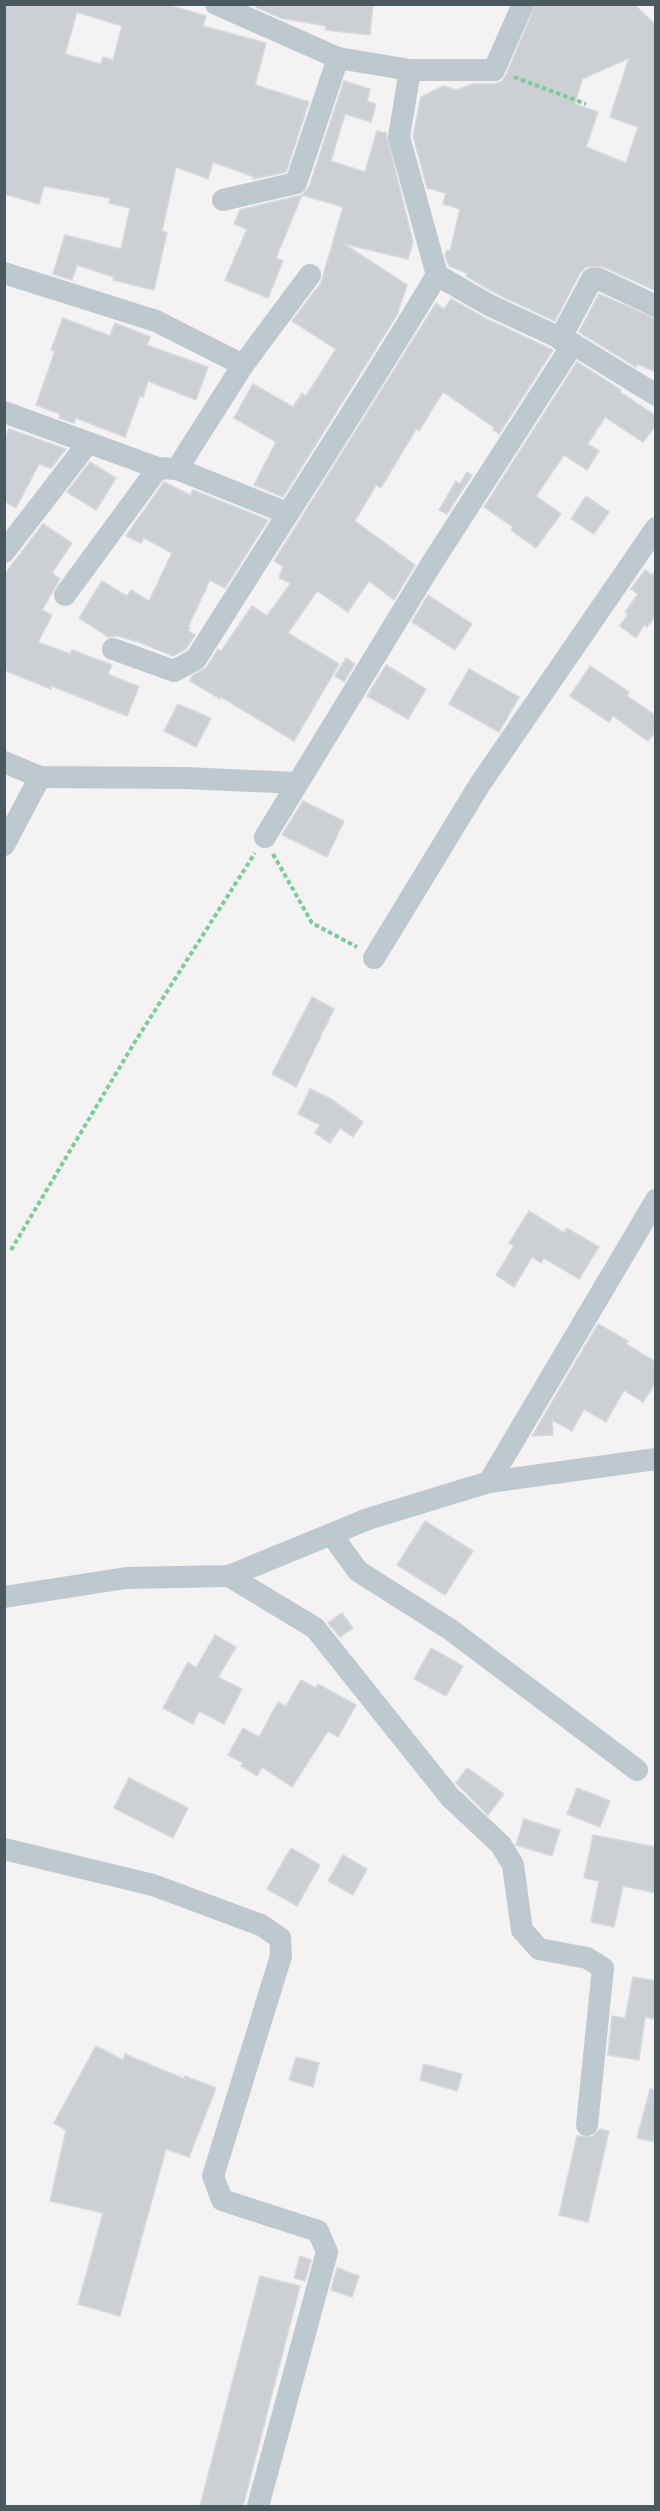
<svg xmlns="http://www.w3.org/2000/svg" width="660" height="2511" font-family="'Golos Text',sans-serif">
  <rect width="100%" height="100%" fill="#f4f2f2"/>
  <g fill="#ccd0d4" stroke="#d6d9dd" stroke-width="1.5" fill-rule="evenodd">
    <path d="M4,4H165L206,16L203,26L266,43L255,85L309,102L286,172L253,179L254,177L213,162L208,179L176,167L162,231L167,233L154,290L113,280L114,277L77,265L72,280L53,274L65,235L121,249L130,208L109,203L110,198L44,186L39,204L4,194ZM77,12L122,26L113,60L103,57L101,64L65,54Z"/>
    <path d="M256,4H373L370,35L326,30V26L281,18L256,7Z"/>
    <path d="M536,4H634L656,25V291L604,267H586L580,273L555,321L495,293L466,276L467,273L449,266L445,255L447,250L450,251L460,209L443,204L446,193L427,188L413,136L421,97L443,86L456,90L473,84H494L502,81L506,75ZM629,58L610,117L638,127L626,163L586,147L598,112L575,104L582,79Z"/>
    <path d="M344,81L370,89L367,101L376,104L371,122L345,114L331,161L365,172L377,131L386,133L413,242L408,259L344,244L407,285L397,315L283,497L254,485L276,442L234,418L253,384L293,407L302,393L306,396L336,349L292,321L321,283L343,207L302,195L309,187Z"/>
    <path d="M302,195L276,258L283,261L268,298L225,280L247,229L234,224L240,210Z"/>
    <path d="M599,294L656,319V372L637,364L636,367L579,332Z"/>
    <path d="M451,299L483,317L553,350L499,434L493,430L495,428L443,392L419,431L416,429L381,488L376,485L355,521L415,565L394,600L369,581L348,612L317,591L288,633L339,664L294,741L221,697L220,699L190,681L192,676L207,667L218,649L221,651L252,606L267,616L291,583L279,578L283,566L274,561L436,303L444,309Z"/>
    <path d="M63,318L110,336L115,323L150,337L147,345L208,367L196,400L148,381L143,397L140,396L125,437L76,418L74,423L59,418L60,414L36,405L55,351L51,350Z"/>
    <path d="M577,362L621,390L620,392L656,416V425L643,442L605,417L588,444L599,451L587,470L564,455L536,496L561,514L536,548L511,530L513,527L484,507Z"/>
    <path d="M9,429L66,449L51,468L39,464L16,508L4,501V441Z"/>
    <path d="M90,462L116,478L96,510L67,492Z"/>
    <path d="M467,472L472,475L447,514L439,510L456,481L460,484Z"/>
    <path d="M164,482L190,495L193,490L268,520L225,588L210,580L188,627L190,628L188,631L195,635L186,649L173,656L139,642L117,636L108,637L79,618L102,581L127,596L131,590L149,601L172,553L144,538L141,543L126,536Z"/>
    <path d="M586,496L609,512L594,534L571,519Z"/>
    <path d="M43,524L72,543L52,573L60,579L42,610L52,615L38,642L70,654L72,650L112,665L108,674L139,687L127,716L52,686L51,689L4,670V575Z"/>
    <path d="M656,569V615L647,627L644,625L636,638L620,626L628,614L625,612L638,594L631,589L645,570L652,575Z"/>
    <path d="M428,595L472,624L455,650L412,622Z"/>
    <path d="M346,658L355,664L344,682L335,676Z"/>
    <path d="M386,665L426,689L408,719L367,696Z"/>
    <path d="M590,666L629,692L627,696L656,716V731L648,741L613,716L609,722L570,696Z"/>
    <path d="M469,669L519,697L499,732L449,704Z"/>
    <path d="M178,704L211,718L196,747L164,731Z"/>
    <path d="M303,801L344,821L327,857L282,835Z"/>
    <path d="M312,997L334,1009L296,1087L272,1074Z"/>
    <path d="M310,1089L331,1099L363,1122L353,1137L340,1128L330,1143L315,1133L320,1125L298,1114Z"/>
    <path d="M529,1211L564,1233L567,1228L599,1247L579,1279L544,1258L541,1263L532,1257L514,1287L496,1275L514,1246L509,1243Z"/>
    <path d="M598,1324L628,1341L626,1344L656,1362V1382L643,1402L624,1390L606,1422L584,1409L572,1431L552,1420L553,1435L532,1436Z"/>
    <path d="M425,1521L473,1551L445,1595L397,1565Z"/>
    <path d="M342,1613L353,1628L340,1637L328,1623Z"/>
    <path d="M215,1635L236,1647L218,1677L242,1689L224,1724L199,1711L193,1724L163,1708L188,1662L196,1668Z"/>
    <path d="M431,1648L463,1666L446,1696L414,1679Z"/>
    <path d="M301,1680L316,1688L318,1684L356,1705L338,1737L328,1731L292,1787L262,1767L257,1776L241,1766L243,1763L228,1755L243,1728L259,1737L278,1702L286,1706Z"/>
    <path d="M467,1768L504,1794L488,1815L456,1783Z"/>
    <path d="M129,1778L188,1808L173,1838L114,1808Z"/>
    <path d="M577,1788L610,1801L600,1827L567,1814Z"/>
    <path d="M524,1819L560,1830L552,1856L516,1845Z"/>
    <path d="M593,1835L656,1847V1893L623,1886L614,1927L591,1922L599,1881L584,1878Z"/>
    <path d="M291,1848L320,1865L297,1906L267,1889Z"/>
    <path d="M343,1855L367,1869L353,1895L328,1881Z"/>
    <path d="M633,1977L656,1981V2019L645,2017L639,2060L608,2055L612,2016L625,2018Z"/>
    <path d="M96,2046L123,2060L125,2054L184,2079L185,2076L216,2088L189,2157L166,2149L120,2316L78,2304L103,2213L50,2201L66,2130L54,2123Z"/>
    <path d="M296,2057L319,2063L313,2087L289,2080Z"/>
    <path d="M424,2064L462,2074L457,2091L420,2080Z"/>
    <path d="M650,2089L656,2090V2142L637,2138Z"/>
    <path d="M600,2129L609,2131L588,2222L559,2215L577,2136L592,2137Z"/>
    <path d="M300,2256L311,2260L305,2281L294,2278Z"/>
    <path d="M337,2268L359,2276L352,2297L331,2290Z"/>
    <path d="M260,2276L300,2286L243,2506H200Z"/>
  </g>
  <g fill="none" stroke-linecap="round" stroke-linejoin="round">
    <g stroke="#7ace95" stroke-width="4" stroke-dasharray="4.5 3" stroke-linecap="butt">
      <path d="M514,77L586,104"/>
      <path d="M273,854L312,923L357,947"/>
      <path d="M11,1250L133,1045L255,853"/>
    </g>
    <g stroke="#bdc9ce" stroke-width="22">
      <path d="M216,4L338,58L410,70H494L523,4"/>
      <path d="M223,200L296,183L338,58"/>
      <path d="M4,273L156,321L243,365"/>
      <path d="M437,275L489,305L573,344L656,395"/>
      <path d="M560,339L592,279H599L656,306"/>
      <path d="M4,412L158,468L177,469L287,513"/>
      <path d="M177,469L243,365L310,275"/>
      <path d="M4,552L88,443"/>
      <path d="M65,595L158,468"/>
      <path d="M113,649L174,671L196,659C276,531 359,405 437,275L399,137L410,70"/>
      <path d="M4,762L40,777L185,778L296,783"/>
      <path d="M265,837L432,563L573,344"/>
      <path d="M4,845L40,777"/>
      <path d="M374,958L480,784L656,528"/>
      <path d="M489,1482L656,1200"/>
      <path d="M331,1534L358,1571L451,1630L637,1770"/>
      <path d="M229,1576L315,1628L450,1797L501,1845L513,1865L522,1930L539,1949L587,1958L603,1968L587,2125"/>
      <path d="M4,1597L126,1578L229,1576L368,1519L489,1482L656,1459"/>
      <path d="M4,1849L153,1885L261,1925L280,1938L281,1956L213,2176L222,2200L318,2231L327,2252L258,2506"/>
    </g>
  </g>
  <rect width="660" height="2511" fill="none" stroke="#49595f" stroke-width="12"/>
</svg>
